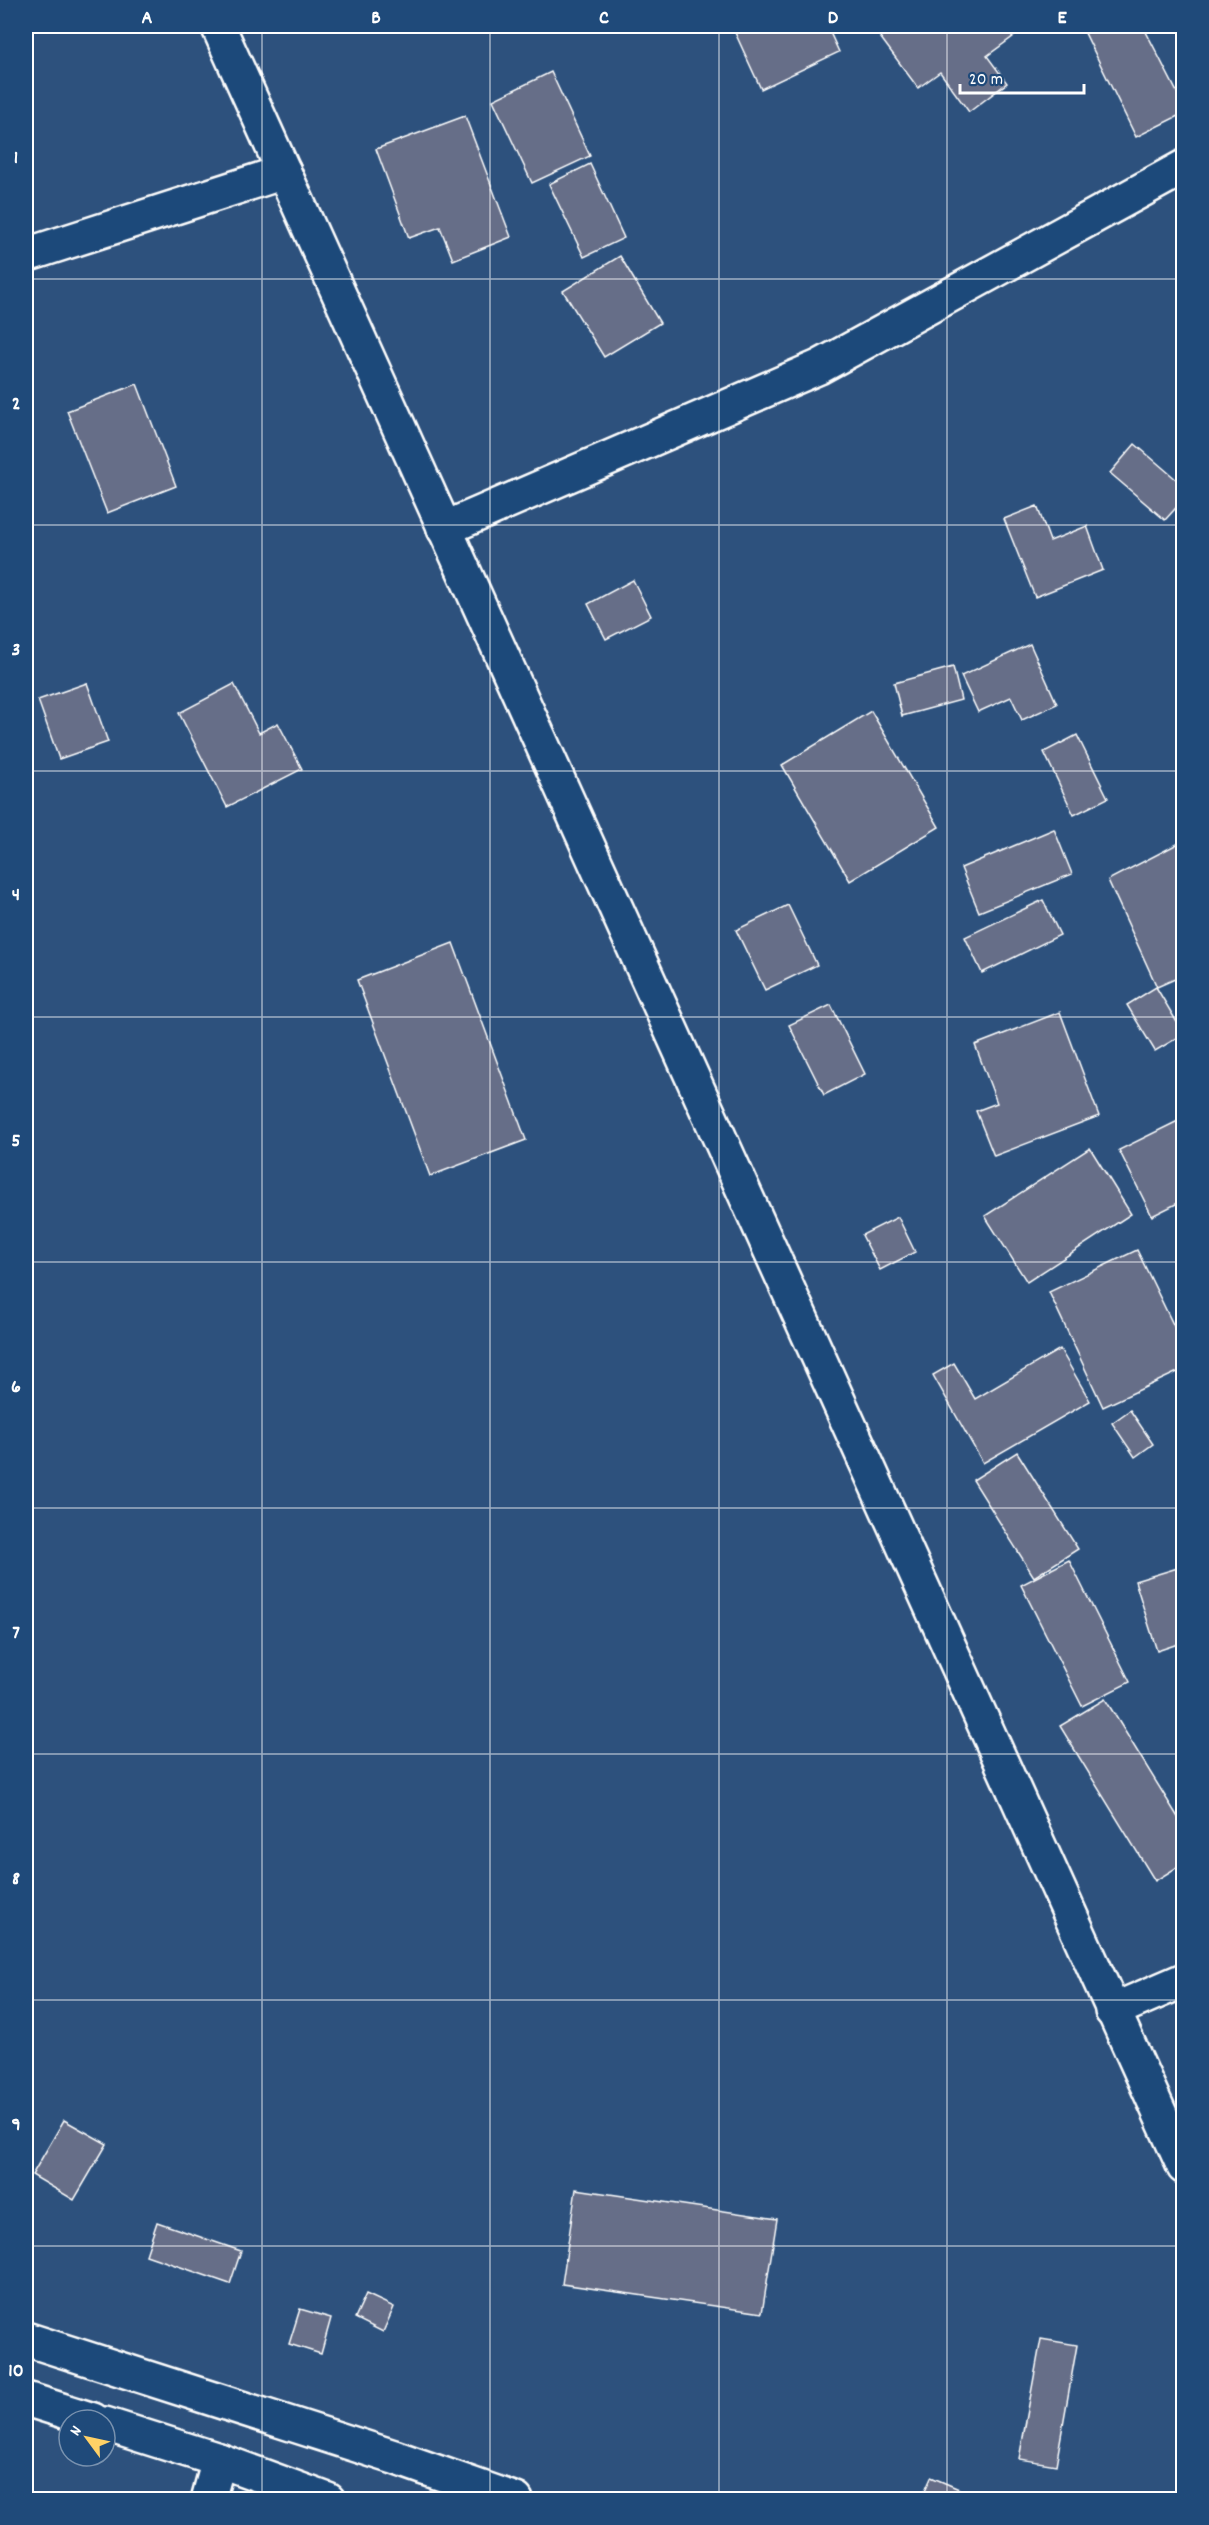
<svg xmlns="http://www.w3.org/2000/svg" width="1209" height="2525" font-family="Dekko,sans-serif">
  <rect width="100%" height="100%" fill="#2d517d"/>
  <filter id="ink" filterUnits="userSpaceOnUse"><feTurbulence type="fractalNoise" baseFrequency=".0167" numOctaves="2"/><feDisplacementMap in="SourceGraphic" scale="12" xChannelSelector="R" yChannelSelector="G"/><feConvolveMatrix kernelMatrix="1 2 1 2 8 2 1 2 1" color-interpolation-filters="sRGB"/></filter>
  <g filter="url(#ink)">
    <g fill="#666e88" stroke="#fff" stroke-width="1.5">
      <path d="M732,26H827L839,52L761,89Z"/>
      <path d="M872,26H1028L987,56L1007,83L969,112L940,72L918,88Z"/>
      <path d="M1100,26H1143L1184,106V113L1136,137L1085,33Z"/>
      <path d="M551,72L590,156L532,183L493,100Z"/>
      <path d="M465,116L511,237L453,260L440,227L409,238L376,149Z"/>
      <path d="M590,164L624,238L584,257L549,184Z"/>
      <path d="M620,256L660,323L604,357L563,291Z"/>
      <path d="M137,384L176,486L107,513L67,411Z"/>
      <path d="M1135,444L1184,486V499L1165,520L1110,473Z"/>
      <path d="M1037,506L1050,541L1087,526L1103,570L1035,597L1004,519Z"/>
      <path d="M633,580L651,616L606,639L588,604Z"/>
      <path d="M1030,644L1057,704L1022,720L1011,697L978,712L961,676Z"/>
      <path d="M953,667L961,700L902,716L894,683Z"/>
      <path d="M87,683L108,742L59,759L38,700Z"/>
      <path d="M234,684L259,733L278,723L302,769L227,807L179,713Z"/>
      <path d="M871,711L939,827L850,881L782,765Z"/>
      <path d="M1077,735L1108,798L1074,815L1044,752Z"/>
      <path d="M1054,829L1072,874L979,912L961,868Z"/>
      <path d="M1183,841L1184,975L1157,987L1108,880Z"/>
      <path d="M1043,900L1060,935L982,973L965,937Z"/>
      <path d="M788,905L817,965L765,990L736,930Z"/>
      <path d="M453,943L526,1140L430,1176L357,980Z"/>
      <path d="M1156,987L1184,1034L1155,1051L1127,1005Z"/>
      <path d="M831,1005L865,1074L824,1095L789,1025Z"/>
      <path d="M1060,1012L1099,1116L994,1156L976,1111L997,1103L975,1045Z"/>
      <path d="M1184,1118V1200L1152,1216L1119,1150Z"/>
      <path d="M1090,1148L1131,1214L1027,1282L985,1216Z"/>
      <path d="M898,1217L915,1252L880,1270L862,1235Z"/>
      <path d="M1137,1250L1184,1347V1369L1103,1407L1049,1292Z"/>
      <path d="M1060,1349L1090,1401L983,1463L933,1375L954,1363L975,1399Z"/>
      <path d="M1130,1410L1153,1444L1135,1457L1112,1423Z"/>
      <path d="M1017,1452L1078,1549L1034,1577L973,1480Z"/>
      <path d="M1069,1560L1130,1682L1082,1706L1021,1585Z"/>
      <path d="M1184,1566V1642L1157,1651L1135,1581Z"/>
      <path d="M1105,1699L1184,1827V1863L1155,1881L1060,1726Z"/>
      <path d="M64,2120L107,2144L74,2200L32,2175Z"/>
      <path d="M576,2189L777,2219L762,2313L562,2284Z"/>
      <path d="M157,2222L241,2251L230,2284L146,2255Z"/>
      <path d="M366,2294L394,2307L383,2332L355,2318Z"/>
      <path d="M300,2309L331,2318L321,2354L289,2344Z"/>
      <path d="M1041,2339L1077,2345L1056,2465L1019,2459Z"/>
      <path d="M931,2477L959,2489L955,2500L922,2497Z"/>
    </g>
    <g fill="none" stroke-linecap="round" stroke-linejoin="round">
      <g stroke="#fff" stroke-width="38">
        <g id="minor">
          <path d="M218,26L1184,2167"/>
          <path d="M26,255L284,172"/>
          <path d="M444,529L819,367L1184,167"/>
          <path d="M1112,2011L1184,1980"/>
          <path d="M208,2500L219,2460"/>
        </g>
      </g>
      <g stroke="#fff" stroke-width="38">
        <g id="major">
          <path d="M26,2339L394,2457L516,2500"/>
          <path d="M26,2399L93,2420"/>
          <path d="M105,2424L219,2460L328,2500"/>
        </g>
      </g>
      <use href="#minor" stroke="#1f4a7a" stroke-width="33"/>
      <use href="#major" stroke="#1f4a7a" stroke-width="33"/>
    </g>
  </g>
  <path fill="none" stroke="#fff" stroke-width="1.5" stroke-opacity="0.55" d="M262,26V2500M490,26V2500M719,26V2500M947,26V2500M26,279H1184M26,525H1184M26,771H1184M26,1017H1184M26,1262H1184M26,1508H1184M26,1754H1184M26,2000H1184M26,2246H1184"/>
  <rect width="1209" height="2525" fill="none" stroke="#1f4a7a" stroke-width="66"/>
  <g transform="translate(87 2438) rotate(303)"><circle r="28" fill="#1f4a7a" stroke="#7992af" stroke-width="1.5"/>
  <path d="M0-4.5L10 22L0 15L-10 22Z" fill="#ffd166"/>
  <text y="-9" font-size="16" font-weight="bold" text-anchor="middle" fill="#ffffff">N</text>
  </g>
  <path d="M960 84v9h124v-9" fill="none" stroke="#ffffff" stroke-width="3"/>
  <text x="969" y="84" font-size="18" fill="#ffffff" stroke="#1f4a7a" stroke-width="4.5" paint-order="stroke">20 m</text>
  <rect x="33" y="33" width="1143" height="2459" fill="none" stroke="#fff" stroke-width="2"/>
  <g font-size="20" text-anchor="middle" font-weight="bold" fill="#fff">
    <text x="147" y="23">A</text>
    <text x="376" y="23">B</text>
    <text x="604" y="23">C</text>
    <text x="833" y="23">D</text>
    <text x="1062" y="23">E</text>
    <text x="16" y="163">1</text>
    <text x="16" y="409">2</text>
    <text x="16" y="655">3</text>
    <text x="16" y="900">4</text>
    <text x="16" y="1146">5</text>
    <text x="16" y="1392">6</text>
    <text x="16" y="1638">7</text>
    <text x="16" y="1884">8</text>
    <text x="16" y="2130">9</text>
    <text x="16" y="2376">10</text>
  </g>
</svg>
